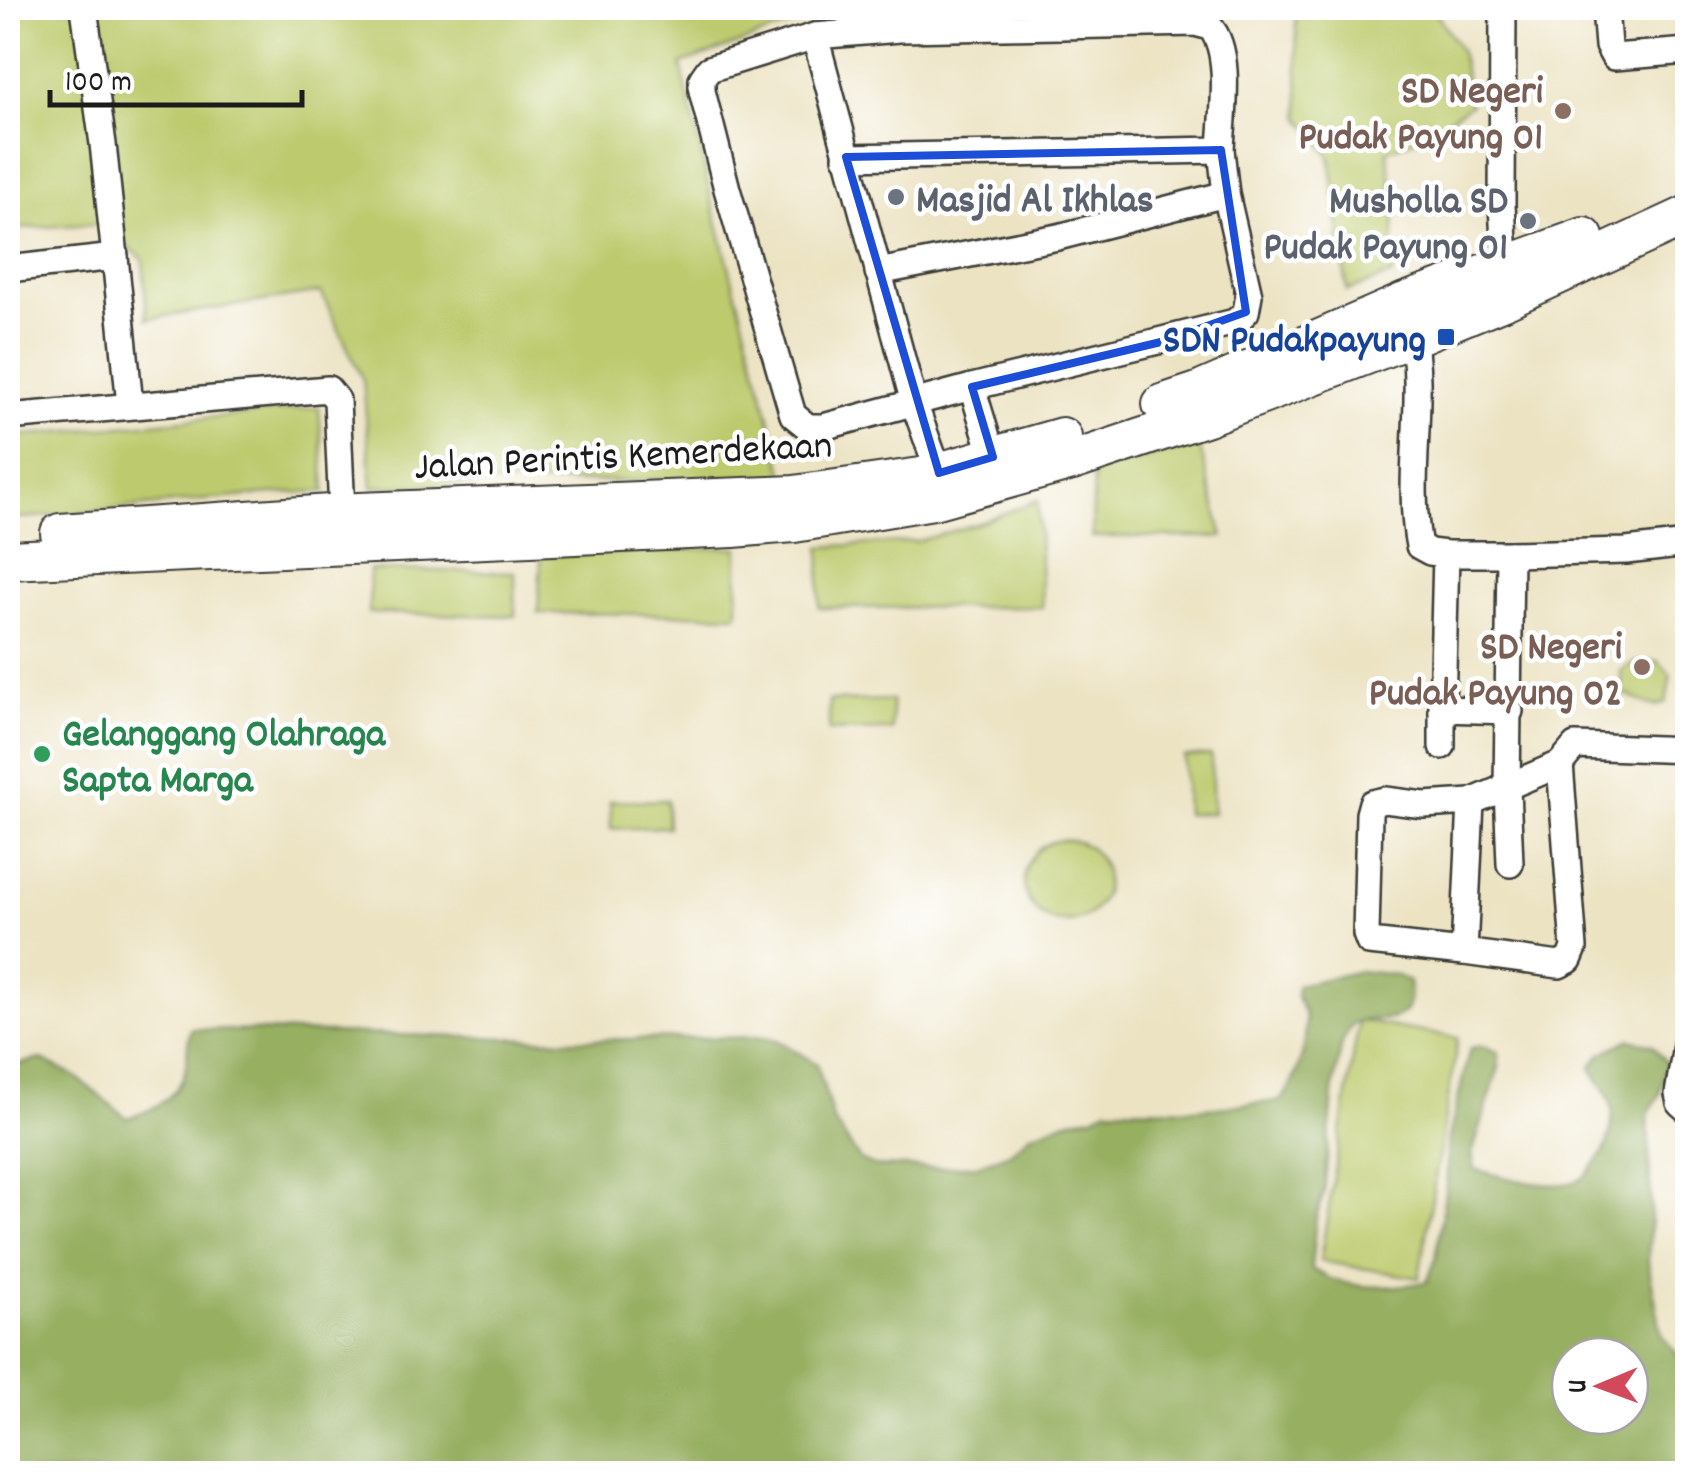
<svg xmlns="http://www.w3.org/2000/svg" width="1695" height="1481" font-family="Dekko,sans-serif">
  <rect width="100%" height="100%" fill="#fff"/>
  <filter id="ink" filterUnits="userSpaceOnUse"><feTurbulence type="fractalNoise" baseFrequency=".01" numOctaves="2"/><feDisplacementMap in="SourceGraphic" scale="20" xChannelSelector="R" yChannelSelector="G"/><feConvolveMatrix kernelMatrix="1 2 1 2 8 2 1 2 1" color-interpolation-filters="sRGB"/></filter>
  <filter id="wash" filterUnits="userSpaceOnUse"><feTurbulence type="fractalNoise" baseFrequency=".0048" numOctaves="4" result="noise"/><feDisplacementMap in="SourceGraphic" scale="40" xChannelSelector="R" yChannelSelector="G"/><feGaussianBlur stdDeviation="2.25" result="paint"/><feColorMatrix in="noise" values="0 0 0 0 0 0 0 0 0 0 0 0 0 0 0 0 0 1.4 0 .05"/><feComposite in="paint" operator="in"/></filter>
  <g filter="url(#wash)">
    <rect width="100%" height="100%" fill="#ece3c3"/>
    <g fill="#bdcb6e" stroke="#6c7445" stroke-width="2.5">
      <path d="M8,8H979L873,9L788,26L681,64L712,202L785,477L372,487L363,380L321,292L147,319L143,259L99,224L8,229Z"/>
      <path d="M1295,8H1433L1460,50L1471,104L1423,136L1387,151L1395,210L1392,275L1347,291L1330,156L1300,117Z"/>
      <path d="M319,407L325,491C219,495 114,512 8,519V437Z"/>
      <path d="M1199,444L1223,537H1092L1094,471Z"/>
      <path d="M1038,500L1042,607L819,608L821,547L918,541L976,524Z"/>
      <path d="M738,547V615L538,613L541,556Z"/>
      <path d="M370,570L515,572V616L369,613Z"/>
      <path d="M1658,661L1671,675L1666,703C1647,711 1639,697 1622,694L1621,671L1635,663Z"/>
      <path d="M892,700V730L829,731V701Z"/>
      <path d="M1211,755L1213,813L1186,814L1184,757Z"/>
      <path d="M667,800L668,827L611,829L610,801Z"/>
      <circle cx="1065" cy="881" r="41"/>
      <path d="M1359,1021L1458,1038L1419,1278L1320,1261Z"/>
    </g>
    <path fill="#96af61" stroke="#59663e" stroke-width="2.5" fill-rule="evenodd" d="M1360,971L1396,975L1409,982C1415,1031 1385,1014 1353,1023L1342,1043L1334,1083L1324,1193L1316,1218L1311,1268C1342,1291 1391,1289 1427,1282L1436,1259L1447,1178V1146L1470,1048L1484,1046L1498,1052L1499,1067L1472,1154L1475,1169C1501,1177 1558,1194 1583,1178C1588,1175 1594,1165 1598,1160C1609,1147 1614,1125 1612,1108C1610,1092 1597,1081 1591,1067L1601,1054L1630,1039L1653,1045L1667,1063L1660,1094L1648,1114L1651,1212L1648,1262L1662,1336L1687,1365V1473H8V1067L40,1059L75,1076L127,1118C155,1111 185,1093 187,1060C188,1048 187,1041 191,1029L570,1040L764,1037L779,1041L817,1064L834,1122L860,1160L874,1166L931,1168L977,1165L1010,1153L1029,1135L1071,1119L1094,1116L1107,1108L1197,1109L1280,1101C1297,1083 1309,1041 1305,1016C1303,1008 1298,1001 1296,993L1298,985ZM1570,1356H1630V1416H1570Z"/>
  </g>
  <g filter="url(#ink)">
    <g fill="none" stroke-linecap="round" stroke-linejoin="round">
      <g stroke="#3b3a35" stroke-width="30">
        <g id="minor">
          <path d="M84,8L103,144L115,257"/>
          <path d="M1503,8L1502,205L1506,277"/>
          <path d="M1605,8L1608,46L1614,57L1688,51"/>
          <path d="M815,36L709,69L702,79V91L727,189L793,415L808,427H823L972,387L993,457"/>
          <path d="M846,157L1221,150C1222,117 1233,52 1210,27L1195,23L1060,26"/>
          <path d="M8,269L115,257L130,405"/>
          <path d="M878,272L1058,237L1226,194L1221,150"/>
          <path d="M1411,326C1427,398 1405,474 1419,546L1430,552L1446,554H1510L1626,551L1688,544"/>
          <path d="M972,387L1235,322L1246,312L1249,295L1226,194"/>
          <path d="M8,417L328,389L337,400L342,513"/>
          <path d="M939,473L914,403L815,36L900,29L1060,26L1059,8"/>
          <path d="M1446,554L1442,709L1510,711"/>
          <path d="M1442,709V746"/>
          <path d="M1471,802L1464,952L1369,942L1366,934L1369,814L1372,803L1385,800L1424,805L1471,802L1560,764L1575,746L1688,750"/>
          <path d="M1510,864L1507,788L1510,554"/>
          <path d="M1464,952L1559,965L1569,960L1574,948L1560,764"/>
          <path d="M1688,1033L1678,1094L1680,1103L1688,1110"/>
        </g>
      </g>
      <g stroke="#3b3a35" stroke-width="42">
        <g id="highway">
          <path d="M1162,404L1198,392L1405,302L1584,237"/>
          <path d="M60,533L359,512L794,495L921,477L1062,437"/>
          <path d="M8,560L733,528L794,523L933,500L1072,461L1207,416L1413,337L1506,299L1688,215"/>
        </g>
      </g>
      <use href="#minor" stroke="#fff" stroke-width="25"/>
      <use href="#highway" stroke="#fff" stroke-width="38"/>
    </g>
  </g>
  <path fill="none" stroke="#1d4ed8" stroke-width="8" stroke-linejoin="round" d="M1221,150L1246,312L1165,341L972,387L993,457L939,473L846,157Z"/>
  <g fill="#8d6e63" stroke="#fff" stroke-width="4">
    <circle cx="1563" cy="111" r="10"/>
    <circle cx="1642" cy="667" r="10"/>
  </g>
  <g fill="#6b7280" stroke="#fff" stroke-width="4">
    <circle cx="896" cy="197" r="10"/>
    <circle cx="1528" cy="221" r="10"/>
  </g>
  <rect fill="#1a4fb4" stroke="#fff" stroke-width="4" x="1436" y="327" width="20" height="20" rx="5"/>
  <circle fill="#2e9e5b" stroke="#fff" stroke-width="4" cx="42" cy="754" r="10"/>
  <g text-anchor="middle" stroke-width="9" stroke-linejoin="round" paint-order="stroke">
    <g font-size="40" font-weight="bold" fill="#785e54" stroke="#fff" text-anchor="end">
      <text x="1543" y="102">SD Negeri<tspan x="1543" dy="46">Pudak Payung 01</tspan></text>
      <text x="1622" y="658">SD Negeri<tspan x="1622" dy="46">Pudak Payung 02</tspan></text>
    </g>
    <g font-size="40" font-weight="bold" fill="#5b616d" stroke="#fff" text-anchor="start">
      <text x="916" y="211">Masjid Al Ikhlas</text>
      <text x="1508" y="212" text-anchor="end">Musholla SD<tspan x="1508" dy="46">Pudak Payung 01</tspan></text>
    </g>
    <g font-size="40" font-weight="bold" fill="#164399" stroke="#fff" text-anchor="end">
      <text x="1426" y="351">SDN Pudakpayung</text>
    </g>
    <g font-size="40" fill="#1c1c1c" stroke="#fff">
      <text transform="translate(623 453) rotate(-3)" y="14">Jalan Perintis Kemerdekaan</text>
    </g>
    <g font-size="40" font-weight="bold" fill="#27864d" stroke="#fff" text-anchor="start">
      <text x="62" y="745">Gelanggang Olahraga<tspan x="62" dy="46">Sapta Marga</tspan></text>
    </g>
  </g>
  <rect width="1695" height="1481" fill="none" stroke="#fff" stroke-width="40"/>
  <g transform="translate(1600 1386) rotate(269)"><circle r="48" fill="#ffffff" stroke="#a4a4a4" stroke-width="2.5"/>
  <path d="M0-8L18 38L0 25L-18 38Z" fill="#d1495b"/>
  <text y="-15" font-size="28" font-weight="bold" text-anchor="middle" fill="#1c1c1c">U</text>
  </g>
  <path d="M50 90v15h252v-15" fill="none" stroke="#1c1c1c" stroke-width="5"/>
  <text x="65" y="90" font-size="30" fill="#1c1c1c" stroke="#ffffff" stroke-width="8" paint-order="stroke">100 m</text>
</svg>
